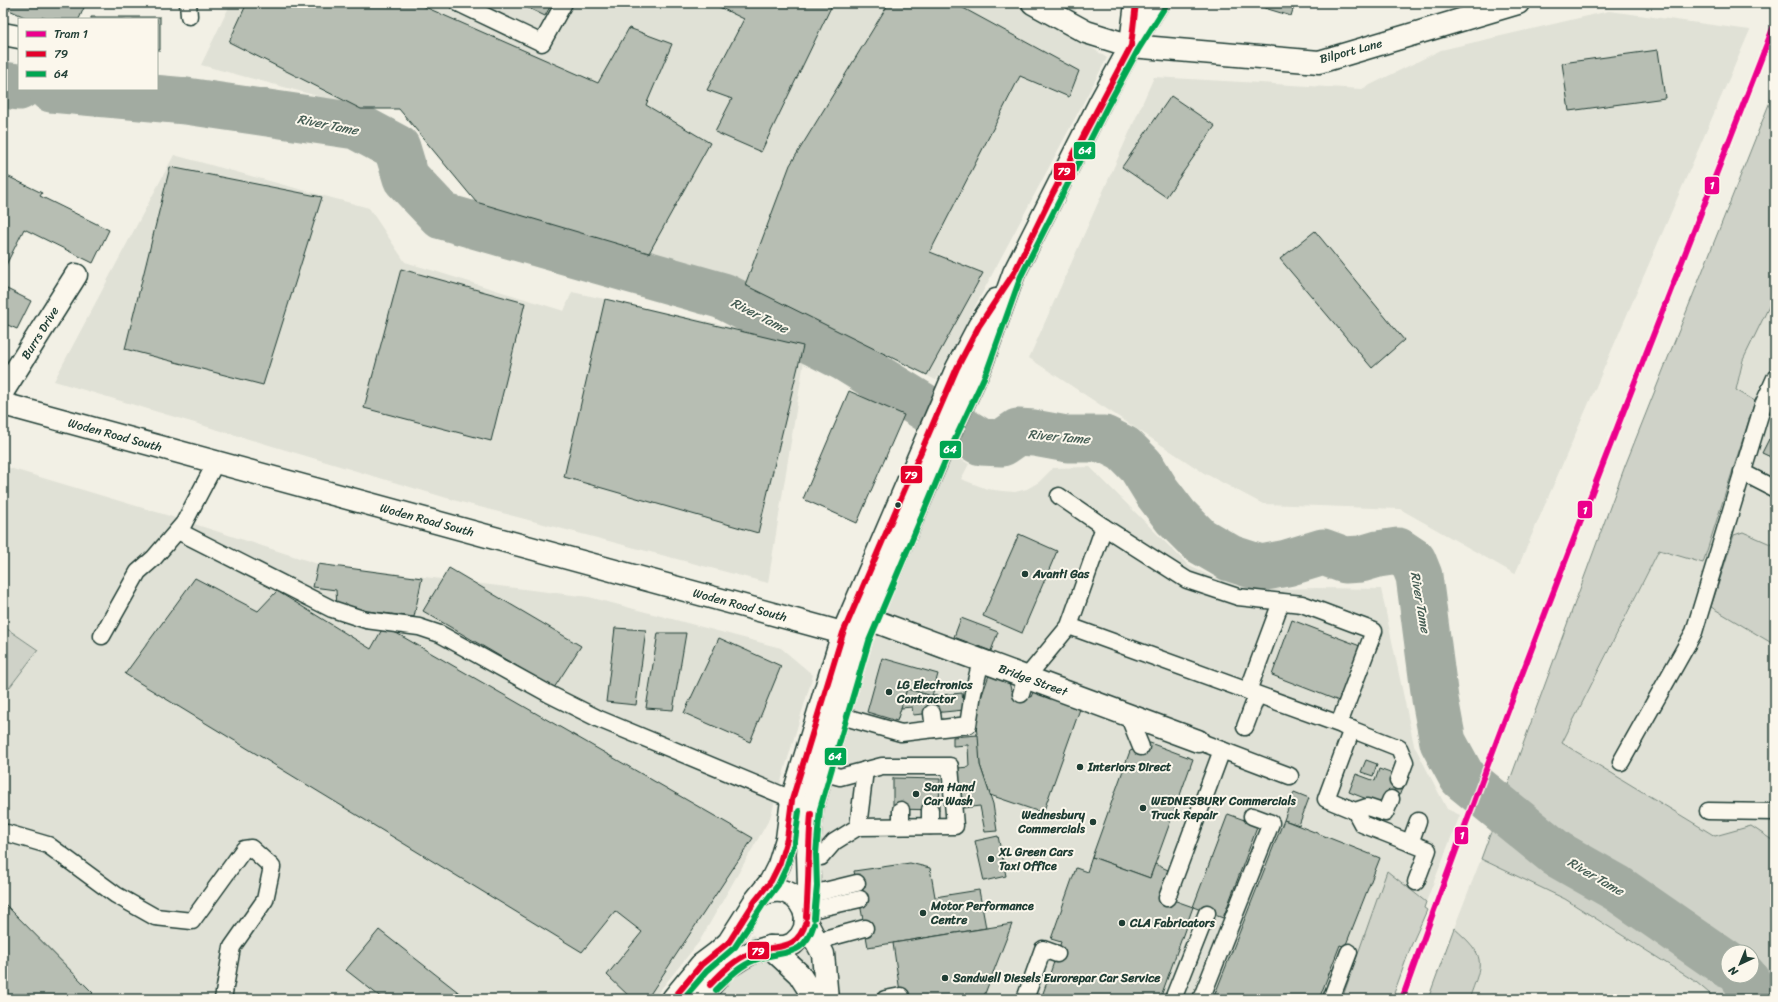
<svg xmlns="http://www.w3.org/2000/svg" width="1778" height="1002" font-family="Sriracha,sans-serif">
  <rect width="100%" height="100%" fill="#f2f0e5"/>
  <filter id="ink" filterUnits="userSpaceOnUse"><feTurbulence type="fractalNoise" baseFrequency=".025" numOctaves="2"/><feDisplacementMap in="SourceGraphic" scale="8" xChannelSelector="R" yChannelSelector="G"/><feConvolveMatrix kernelMatrix="1 2 1 2 8 2 1 2 1" color-interpolation-filters="sRGB"/></filter>
  <g filter="url(#ink)">
    <g fill="#e0e1d6">
      <path d="M231,3H1078L1069,32L1107,58L936,380L727,280L476,202L399,109L355,106L201,65Z"/>
      <path d="M1609,11L1750,30L1515,574L1400,509L1263,504L1204,473L1029,358L1154,77L1362,89L1441,50Z"/>
      <path d="M174,155L369,208L405,262L564,311L572,292L807,343L768,583L457,501L54,381Z"/>
      <path d="M1775,237V893L1715,836L1562,743L1633,604L1736,391Z"/>
      <path d="M942,449L969,464L961,479L987,489L1002,491L1015,492L1027,489L1039,482L1053,468L1090,467L1189,566L1215,578L1278,589L1318,588L1381,589L1414,745L1447,809L1460,815L1426,902L1387,872L1342,999H685L712,968L753,935L763,944L801,936L789,893L808,854L817,789Z"/>
      <path d="M3,466L163,514L318,564L589,597L781,648L813,675L770,818L699,942L653,999H3V696L38,650L3,626Z"/>
      <path d="M1481,859L1565,899L1696,982L1716,999H1469L1480,969L1475,948L1454,928Z"/>
    </g>
    <g fill="#cfd2c8" stroke="#77887e" fill-rule="evenodd">
      <path d="M1775,89V294L1743,360L1736,390L1755,401L1703,563L1659,550L1562,743L1715,836L1751,826L1775,842V999H1716L1696,982L1565,899L1481,859L1625,466ZM1728,952H1752V976H1728Z"/>
      <path d="M1743,532L1775,546V645L1711,607L1734,535Z"/>
      <path d="M3,626L38,650L3,696Z"/>
      <path d="M1387,871L1426,902L1424,908L1427,910L1411,946L1392,999H1342Z"/>
      <path d="M1454,928C1487,957 1483,961 1469,999H1428Z"/>
    </g>
    <g fill="none" stroke-linecap="round" stroke-linejoin="round">
      <g stroke="#a2aba1" stroke-width="47">
        <path d="M3,85L19,87"/>
        <path d="M51,89L186,101L356,126L397,148L406,178L442,216L723,296L845,358L981,442L1002,443L1018,432L1034,433L1067,439H1104L1124,449L1141,466L1157,492L1176,517L1199,540L1230,558L1261,568L1287,563L1323,552L1345,560L1361,559L1378,554L1398,551L1413,561L1419,576L1435,699L1443,742L1462,777L1557,854L1617,888L1728,965"/>
        <path d="M1743,976L1759,999"/>
      </g>
    </g>
    <g fill="#b7beb3" stroke="#1f3d34">
      <path d="M10,3H86L79,19H47L42,17L41,19H29L7,9Z"/>
      <path d="M247,3H416L598,83L629,28L672,44L646,105L710,143L649,253L476,202L399,109H361L229,42Z"/>
      <path d="M518,3H552L545,16Z"/>
      <path d="M711,3H833L761,152L715,132L732,99L707,90L744,19Z"/>
      <path d="M889,3H954L1079,71L1069,97L1020,76L930,252L983,273L927,375L745,285L790,165Z"/>
      <path d="M1259,3H1295L1291,16L1258,6Z"/>
      <path d="M91,17H160V50H157V19H91Z"/>
      <path d="M1658,50L1665,98L1569,111L1562,63Z"/>
      <path d="M1171,96L1215,126L1166,197L1122,167Z"/>
      <path d="M170,167L322,197L263,385L125,349Z"/>
      <path d="M3,174L42,193L40,196L109,230L93,263L24,229L3,271Z"/>
      <path d="M1315,231L1404,340L1372,368L1280,259Z"/>
      <path d="M401,269L525,303L491,441L364,408Z"/>
      <path d="M3,287L31,301L17,329L3,323Z"/>
      <path d="M605,299L803,346L758,533L564,477Z"/>
      <path d="M849,391L904,415L857,523L803,499Z"/>
      <path d="M1769,439L1775,443V459L1762,453Z"/>
      <path d="M1019,534L1057,551L1022,633L983,616Z"/>
      <path d="M318,564L422,578L414,617L337,607L336,590L313,587Z"/>
      <path d="M449,568L581,646L554,688L423,611Z"/>
      <path d="M195,578L258,611L277,591L371,649L384,626L753,838L647,999H632L607,975L642,932L615,911L582,952L125,674Z"/>
      <path d="M961,618L998,632L991,651L954,637Z"/>
      <path d="M1292,620L1360,646L1339,701L1272,675Z"/>
      <path d="M615,628L646,630L636,705L606,702Z"/>
      <path d="M658,633H686L673,710L646,708Z"/>
      <path d="M719,638L781,666L750,742L684,713Z"/>
      <path d="M882,658L938,674L932,696L907,689L897,721L867,712Z"/>
      <path d="M989,675L1009,682L1011,690L1031,697L1033,692L1080,709L1043,813L990,795L980,765L975,715Z"/>
      <path d="M907,689L932,696L962,693L964,710L913,715L912,707L901,708Z"/>
      <path d="M978,735L980,765L993,804L997,831L985,832L980,806L963,808L958,768L969,767L968,745L953,746V737Z"/>
      <path d="M1150,743L1193,759L1150,878L1092,857L1130,751Z"/>
      <path d="M1366,760L1377,764L1373,776L1361,772Z"/>
      <path d="M1379,769L1393,774L1404,783L1397,802L1382,805L1349,792L1356,774L1375,781Z"/>
      <path d="M893,778L940,779L939,810L893,809Z"/>
      <path d="M1294,792L1309,798L1299,825L1284,820Z"/>
      <path d="M1228,814L1258,825L1223,918L1193,907Z"/>
      <path d="M1284,820L1380,858L1345,947L1340,945L1319,999H1213Z"/>
      <path d="M998,836L1006,876L984,881L975,841Z"/>
      <path d="M1092,857L1150,878L1155,864L1168,870L1159,895L1193,907L1160,999H1041L1061,942L1051,939L1076,868L1087,872Z"/>
      <path d="M910,863L930,868L935,897L979,890L986,928L868,947L854,871Z"/>
      <path d="M3,902L93,993L87,999H3Z"/>
      <path d="M1012,924L984,996L966,999H901L893,943Z"/>
      <path d="M379,930L467,999H383L346,970Z"/>
    </g>
    <g fill="none" stroke-linecap="round" stroke-linejoin="round">
      <g stroke="#1f3d34" stroke-width="19">
        <g id="lane">
          <path d="M188,3L189,16"/>
          <path d="M458,3L542,43L564,3"/>
          <path d="M1742,472L1775,489"/>
          <path d="M1059,496L1104,527"/>
          <path d="M178,531L332,609L366,620L419,627L440,634L549,694L599,719L801,803"/>
          <path d="M102,636L138,572L154,558L184,523L216,462"/>
          <path d="M1248,691L1281,602"/>
          <path d="M1021,694L1026,678L1069,626L1104,527L1187,580L1238,597L1302,604L1374,631L1339,724L1069,626"/>
          <path d="M932,713L934,729"/>
          <path d="M838,715L901,733L968,725L973,693L981,661"/>
          <path d="M1128,715L1141,747"/>
          <path d="M1343,726L1399,748L1405,762L1398,781"/>
          <path d="M1245,727L1257,695"/>
          <path d="M1352,729L1326,799L1355,811L1367,807L1385,813L1391,799"/>
          <path d="M1198,741L1290,776"/>
          <path d="M1621,762L1694,632L1763,405L1775,378"/>
          <path d="M1355,811L1362,824L1428,850L1416,882"/>
          <path d="M1708,811L1775,812"/>
          <path d="M901,826V810"/>
          <path d="M930,826V810"/>
          <path d="M858,827L865,770"/>
          <path d="M3,836L7,833L48,845L116,895L155,917L192,921L244,849L251,848L272,867L265,900L232,947L223,999"/>
          <path d="M1410,843L1418,821"/>
          <path d="M808,854L821,857L834,842L858,827L955,826L950,766H882L840,777L821,772"/>
          <path d="M808,895L857,883"/>
          <path d="M1167,898L1222,750"/>
          <path d="M807,911L860,899"/>
          <path d="M817,941L865,928"/>
          <path d="M885,999L901,996"/>
          <path d="M1025,999L1043,949L1057,954"/>
          <path d="M1173,999L1207,913"/>
          <path d="M1201,999L1271,823L1252,816"/>
          <path d="M1331,999L1349,952"/>
        </g>
      </g>
      <g stroke="#1f3d34" stroke-width="25">
        <g id="street">
          <path d="M1033,3L1086,32L1131,46L1319,62L1518,3"/>
          <path d="M3,34L19,37"/>
          <path d="M3,391L76,275"/>
          <path d="M869,619L1198,741"/>
          <path d="M806,922L823,954L827,999"/>
          <path d="M770,947L799,974L815,999"/>
        </g>
      </g>
      <g stroke="#1f3d34" stroke-width="25">
        <path id="secondary" d="M3,404L861,638"/>
      </g>
      <g stroke="#1f3d34" stroke-width="25">
        <g id="primary">
          <path d="M1131,43L1136,3"/>
          <path d="M759,897C779,883 801,894 806,917"/>
          <path d="M673,999L701,965L717,953L729,942L755,901L771,881L779,865L787,839L792,800L843,633L957,368L979,326L996,300"/>
          <path d="M699,999L725,969L742,958L753,952L770,947H785L793,944L801,936L805,928L809,886L808,854L812,808L861,638L942,449L980,368L1014,273L1101,101L1131,46L1158,3"/>
        </g>
      </g>
      <use href="#lane" stroke="#fbf7ec" stroke-width="16"/>
      <use href="#street" stroke="#fbf7ec" stroke-width="22"/>
      <use href="#secondary" stroke="#fbf7ec" stroke-width="22"/>
      <use href="#primary" stroke="#fbf7ec" stroke-width="22"/>
      <g stroke="#fbf7ec" stroke-width="9">
        <g id="bus-1">
          <path d="M806,917C809,883 808,848 811,814"/>
          <path d="M710,985C722,972 735,959 751,953C776,943 796,954 806,922"/>
          <path d="M673,999L701,965L729,942L755,901L771,881L779,865L787,839L792,800L843,633L957,368L979,326L1014,273L1053,193L1131,46L1136,3"/>
        </g>
      </g>
      <g stroke="#fbf7ec" stroke-width="9">
        <g id="bus-2">
          <path d="M814,918L817,886L816,854L820,809L869,641L949,452L987,371L1021,276L1108,105L1138,50L1165,7"/>
          <path d="M716,990C727,979 739,966 755,960C783,949 803,960 814,924"/>
          <path d="M683,999L707,971L735,947L762,906L778,885L786,868L795,841L799,811"/>
        </g>
      </g>
      <use href="#bus-1" stroke="#e4002b" stroke-width="6"/>
      <use href="#bus-2" stroke="#00a651" stroke-width="6"/>
      <g stroke="#fbf7ec" stroke-width="9">
        <path id="tram-1" d="M1402,999C1519,671 1649,348 1775,23"/>
      </g>
      <use href="#tram-1" stroke="#ec008c" stroke-width="6"/>
    </g>
  </g>
  <g fill="#1f3d34" stroke="#fbf7ec" stroke-width="1.5">
    <circle cx="898" cy="505" r="3.5"/>
    <circle cx="1025" cy="574" r="4"/>
    <circle cx="889" cy="692" r="4"/>
    <circle cx="1080" cy="767" r="4"/>
    <circle cx="916" cy="794" r="4"/>
    <circle cx="1143" cy="808" r="4"/>
    <circle cx="1093" cy="822" r="4"/>
    <circle cx="991" cy="859" r="4"/>
    <circle cx="923" cy="913" r="4"/>
    <circle cx="1122" cy="923" r="4"/>
    <circle cx="945" cy="978" r="4"/>
  </g>
  <g text-anchor="middle" stroke-width="4" stroke-linejoin="round" paint-order="stroke">
    <g font-size="12" fill="#1f3d34" stroke="#fbf7ec">
      <text transform="translate(1351 51) rotate(-15)" y="4">Bilport Lane</text>
      <text transform="translate(40 333) rotate(-58)" y="4">Burrs Drive</text>
      <text transform="translate(115 435) rotate(15)" y="4">Woden Road South</text>
      <text transform="translate(427 520) rotate(15)" y="4">Woden Road South</text>
      <text transform="translate(740 605) rotate(15)" y="4">Woden Road South</text>
      <text transform="translate(1033 680) rotate(20)" y="4">Bridge Street</text>
    </g>
    <g font-size="12" font-weight="bold" fill="#1f3d34" stroke="#fbf7ec" text-anchor="start">
      <text x="1033" y="578">Avanti Gas</text>
      <text x="897" y="689">LG Electronics<tspan x="897" dy="14">Contractor</tspan></text>
      <text x="1088" y="771">Interiors Direct</text>
      <text x="924" y="791">San Hand<tspan x="924" dy="14">Car Wash</tspan></text>
      <text x="1151" y="805">WEDNESBURY Commercials<tspan x="1151" dy="14">Truck Repair</tspan></text>
      <text x="1085" y="819" text-anchor="end">Wednesbury<tspan x="1085" dy="14">Commercials</tspan></text>
      <text x="999" y="856">XL Green Cars<tspan x="999" dy="14">Taxi Office</tspan></text>
      <text x="931" y="910">Motor Performance<tspan x="931" dy="14">Centre</tspan></text>
      <text x="1130" y="927">CLA Fabricators</text>
      <text x="953" y="982">Sandwell Diesels Eurorepar Car Service</text>
    </g>
    <g font-size="13" font-style="italic" fill="#465e55" stroke="#fbf7ec">
      <text transform="translate(328 124) rotate(11)" y="5">River Tame</text>
      <text transform="translate(760 315) rotate(27)" y="5">River Tame</text>
      <text transform="translate(1059 436) rotate(5)" y="5">River Tame</text>
      <text transform="translate(1421 602) rotate(80)" y="5">River Tame</text>
      <text transform="translate(1596 876) rotate(30)" y="5">River Tame</text>
    </g>
  </g>
  <g stroke="#fbf7ec" stroke-width="1.5">
    <rect x="1073" y="141" width="23" height="19" rx="4" fill="#00a651"/>
    <rect x="1053" y="162" width="23" height="19" rx="4" fill="#e4002b"/>
    <rect x="1704" y="176" width="16" height="19" rx="4" fill="#ec008c"/>
    <rect x="939" y="440" width="23" height="19" rx="4" fill="#00a651"/>
    <rect x="900" y="465" width="23" height="19" rx="4" fill="#e4002b"/>
    <rect x="1577" y="500" width="16" height="19" rx="4" fill="#ec008c"/>
    <rect x="824" y="747" width="23" height="19" rx="4" fill="#00a651"/>
    <rect x="1454" y="826" width="15" height="19" rx="4" fill="#ec008c"/>
    <rect x="747" y="941" width="23" height="19" rx="4" fill="#e4002b"/>
  </g>
  <g font-size="11" text-anchor="middle" font-weight="bold" fill="#fff">
    <text x="1085" y="154">64</text>
    <text x="1064" y="175">79</text>
    <text x="1712" y="189">1</text>
    <text x="950" y="453">64</text>
    <text x="911" y="479">79</text>
    <text x="1585" y="514">1</text>
    <text x="835" y="760">64</text>
    <text x="1462" y="839">1</text>
    <text x="758" y="955">79</text>
  </g>
  <rect width="1778" height="1002" fill="none" stroke="#fbf7ec" stroke-width="16"/>
  <rect x="8" y="8" width="1762" height="986" fill="none" stroke="#1f3d34" stroke-width="1.5" filter="url(#ink)"/>
  <rect x="18" y="18" width="140" height="72" fill="#fbf7ec" stroke="#a3ada2"/>
  <rect x="26" y="31" width="20" height="6" fill="#ec008c" stroke="#a3ada2"/>
  <text x="54" y="38" font-size="12" fill="#1f3d34">Tram 1</text>
  <rect x="26" y="51" width="20" height="6" fill="#e4002b" stroke="#a3ada2"/>
  <text x="54" y="58" font-size="12" fill="#1f3d34">79</text>
  <rect x="26" y="71" width="20" height="6" fill="#00a651" stroke="#a3ada2"/>
  <text x="54" y="78" font-size="12" fill="#1f3d34">64</text>
  <g transform="translate(1740 964) rotate(224)"><circle r="19" fill="#fbf7ec" stroke="#a3ada2"/>
  <path d="M0-3L7 15L0 10L-7 15Z" fill="#1f3d34"/>
  <text y="-6" font-size="11" font-weight="bold" text-anchor="middle" fill="#1f3d34">N</text>
  </g>
</svg>
